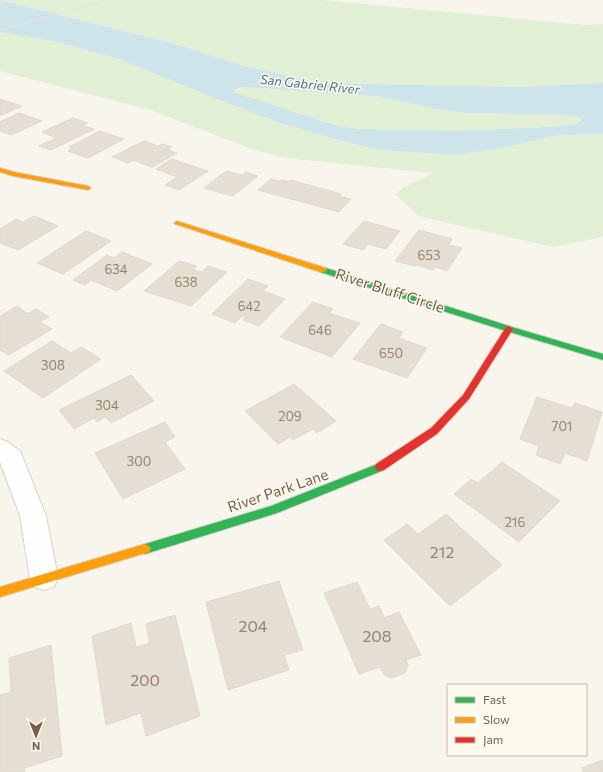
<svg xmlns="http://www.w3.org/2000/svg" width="603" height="772" font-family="Commissioner,sans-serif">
  <rect width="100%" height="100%" fill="#f8f5ec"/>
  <g fill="#e1f0d5">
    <path d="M0,0H322L585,25L603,24V83L522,87L318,83L244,66L172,43Z"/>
    <path d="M0,32L52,41L119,59L283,124L346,142L381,150L457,155L501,148L558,135L603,134V237L553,247L418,216L396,195L402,188L433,173L285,158L249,148L150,110L0,71Z"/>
    <path d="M244,87L383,97L441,110L466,113L569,115L582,118V121L576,124L565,126L459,131L358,129L338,126L236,93L233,88Z"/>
  </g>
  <path fill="#cce4ea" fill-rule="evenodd" d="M0,0L172,43L244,66L318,83L522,87L603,83V134L558,135L501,148L457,155L381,150L346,142L283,124L215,98L119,59L53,41L0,32ZM244,87L383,97L441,110L466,113L569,115L581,118L582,120L576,124L565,126L459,131L358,129L338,126L236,93L233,89Z"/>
  <g fill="#e5ded3" stroke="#e1d8cd">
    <path d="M0,99L22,106L0,116Z"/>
    <path d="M19,113L42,121L11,135L0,131V122Z"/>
    <path d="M73,118L88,123L82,125L94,129L51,150L39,146L56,138L42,132Z"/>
    <path d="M100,131L124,139L88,158L68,151L73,148L69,147Z"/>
    <path d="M144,141L158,146L162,144L172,147L168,150L177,153L152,167L133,160L128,163L112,157Z"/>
    <path d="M172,159L208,171L179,190L165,185L177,177L156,169Z"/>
    <path d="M226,171L242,175L246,172L258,176L233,196L204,188Z"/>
    <path d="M271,179L279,181L282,180L291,182V180L341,194L339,196L351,199L339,212L258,190Z"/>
    <path d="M34,216L58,226L18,250L0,243V229L16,219L23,222Z"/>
    <path d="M364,221L400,231L386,249L368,244L363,250L343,244Z"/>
    <path d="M419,230L452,239L448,245L462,248L447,271L435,267L433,270L416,265L415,266L395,261Z"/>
    <path d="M86,231L111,241L63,274L37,263Z"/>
    <path d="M122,252L152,264L117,291L91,280L85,285L73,280L107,255L114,258Z"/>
    <path d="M179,261L197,266L193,270L202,272L208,266L227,272L191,306L144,291Z"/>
    <path d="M248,279L268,286L263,291L285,299L259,326L243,320L245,317L242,316L235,323L212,314Z"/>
    <path d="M313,302L333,309L329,313L360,323L332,357L280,337Z"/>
    <path d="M17,306L28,314L36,309L49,317L40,322L52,329L9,355L0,350V316Z"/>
    <path d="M381,324L403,332L399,338L427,348L407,378L353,359Z"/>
    <path d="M52,341L71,353L81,347L101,359L43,398L4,371Z"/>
    <path d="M131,375L154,401L111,423L106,417L97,422L94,418L74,429L59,410Z"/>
    <path d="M294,384L336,421L317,433L313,429L293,440L290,437L278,444L245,411Z"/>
    <path d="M537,397L572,408L575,403L602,412L587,461L565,453L560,464L536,455L539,446L520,439Z"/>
    <path d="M165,422L175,437L165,442L185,469L123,499L95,453Z"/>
    <path d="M502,462L560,501L519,542L454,494L471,479L478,483Z"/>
    <path d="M446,514L502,565L450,606L384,540L407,524L418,534Z"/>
    <path d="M279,581L303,650L284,655L289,670L228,690L206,602Z"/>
    <path d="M357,582L370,609L379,606L384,618L399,612L421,655L406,660L408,665L405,673L392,678L384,675L380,667L359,674L324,593Z"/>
    <path d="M175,615L200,716L146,736L141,713L106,725L92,636L131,623L136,647L150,643L146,624Z"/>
    <path d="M51,645L62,756L24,768L25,772H0V695L11,692L9,658Z"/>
    <path d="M603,760V772H584L581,768Z"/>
  </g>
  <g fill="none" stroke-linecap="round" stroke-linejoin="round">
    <g stroke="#d7d2ca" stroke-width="2">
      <path id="street" d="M0,439L8,442L20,451L23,458L46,516L58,578L54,587L44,590L34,587L30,578L20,516L0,462Z"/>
    </g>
    <g stroke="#d8d2c9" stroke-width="2">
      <g id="fast">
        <path d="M320,268H326L512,327L603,354V360L506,331L320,272Z"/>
        <path d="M380,463L384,464L385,467L384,470L277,513L145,554L141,552L139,549L141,546L145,544L271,506Z"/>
      </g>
    </g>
    <g stroke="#d8d2c9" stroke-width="2">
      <g id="slow">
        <path d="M0,168L14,172L88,186L91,188L88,190L13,176L0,172Z"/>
        <path d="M177,221L326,268L327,270L323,272H320L175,224L174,223Z"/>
        <path d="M145,544L149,546L151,549L149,552L0,597V587Z"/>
      </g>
    </g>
    <g stroke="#d8d2c9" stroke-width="2">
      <path id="jam" d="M509,326L513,329L469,399L437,434L384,470L380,471L376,470L375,467L376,464L431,428L463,395L506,327Z"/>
    </g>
    <use href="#street" fill="#fefefc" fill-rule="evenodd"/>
    <use href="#fast" fill="#30b455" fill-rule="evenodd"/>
    <use href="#slow" fill="#ff9f0a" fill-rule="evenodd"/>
    <use href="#jam" fill="#e5322d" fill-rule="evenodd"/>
    <path stroke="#e5e2e5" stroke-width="1.5" stroke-dasharray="3 2" stroke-linecap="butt" d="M0,30L107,0"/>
  </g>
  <g text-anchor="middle" stroke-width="3" stroke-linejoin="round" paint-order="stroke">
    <g font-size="13" font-style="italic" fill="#41788d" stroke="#fffaee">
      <text transform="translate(310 84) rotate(6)" y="5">San Gabriel River</text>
    </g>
    <g font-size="13" fill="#96816e">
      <text x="429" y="260">653</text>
      <text x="116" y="274">634</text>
      <text x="186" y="287">638</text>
      <text x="249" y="311">642</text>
      <text x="320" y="335">646</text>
      <text x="391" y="358">650</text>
      <text x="53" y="370">308</text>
      <text x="107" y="410">304</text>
      <text x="290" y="421">209</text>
      <text x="562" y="431">701</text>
      <text x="139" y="466">300</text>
      <text x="515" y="527">216</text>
    </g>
    <g font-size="15" fill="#795f49" stroke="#fffaee">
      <text transform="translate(390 291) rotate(18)" y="5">River Bluff Circle</text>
      <text transform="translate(278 491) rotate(-19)" y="5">River Park Lane</text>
    </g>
    <g font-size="16" fill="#96816e">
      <text x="442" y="558">212</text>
      <text x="253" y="632">204</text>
      <text x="377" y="642">208</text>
      <text x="145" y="686">200</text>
    </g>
  </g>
  <rect x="447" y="684" width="140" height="72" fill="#fffaee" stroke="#c9bcac"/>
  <rect x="455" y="697" width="20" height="6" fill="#30b455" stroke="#c9bcac"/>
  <text x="483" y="704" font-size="12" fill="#795f49">Fast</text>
  <rect x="455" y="717" width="20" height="6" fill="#ff9f0a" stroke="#c9bcac"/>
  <text x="483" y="724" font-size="12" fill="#795f49">Slow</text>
  <rect x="455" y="737" width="20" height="6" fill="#e5322d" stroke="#c9bcac"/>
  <text x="483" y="744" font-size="12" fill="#795f49">Jam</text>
  <g transform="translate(36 736) rotate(180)" stroke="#fffaee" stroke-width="3" paint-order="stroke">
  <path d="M0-3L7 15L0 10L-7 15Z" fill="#795f49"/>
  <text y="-6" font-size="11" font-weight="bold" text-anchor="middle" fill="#795f49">N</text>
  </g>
</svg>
